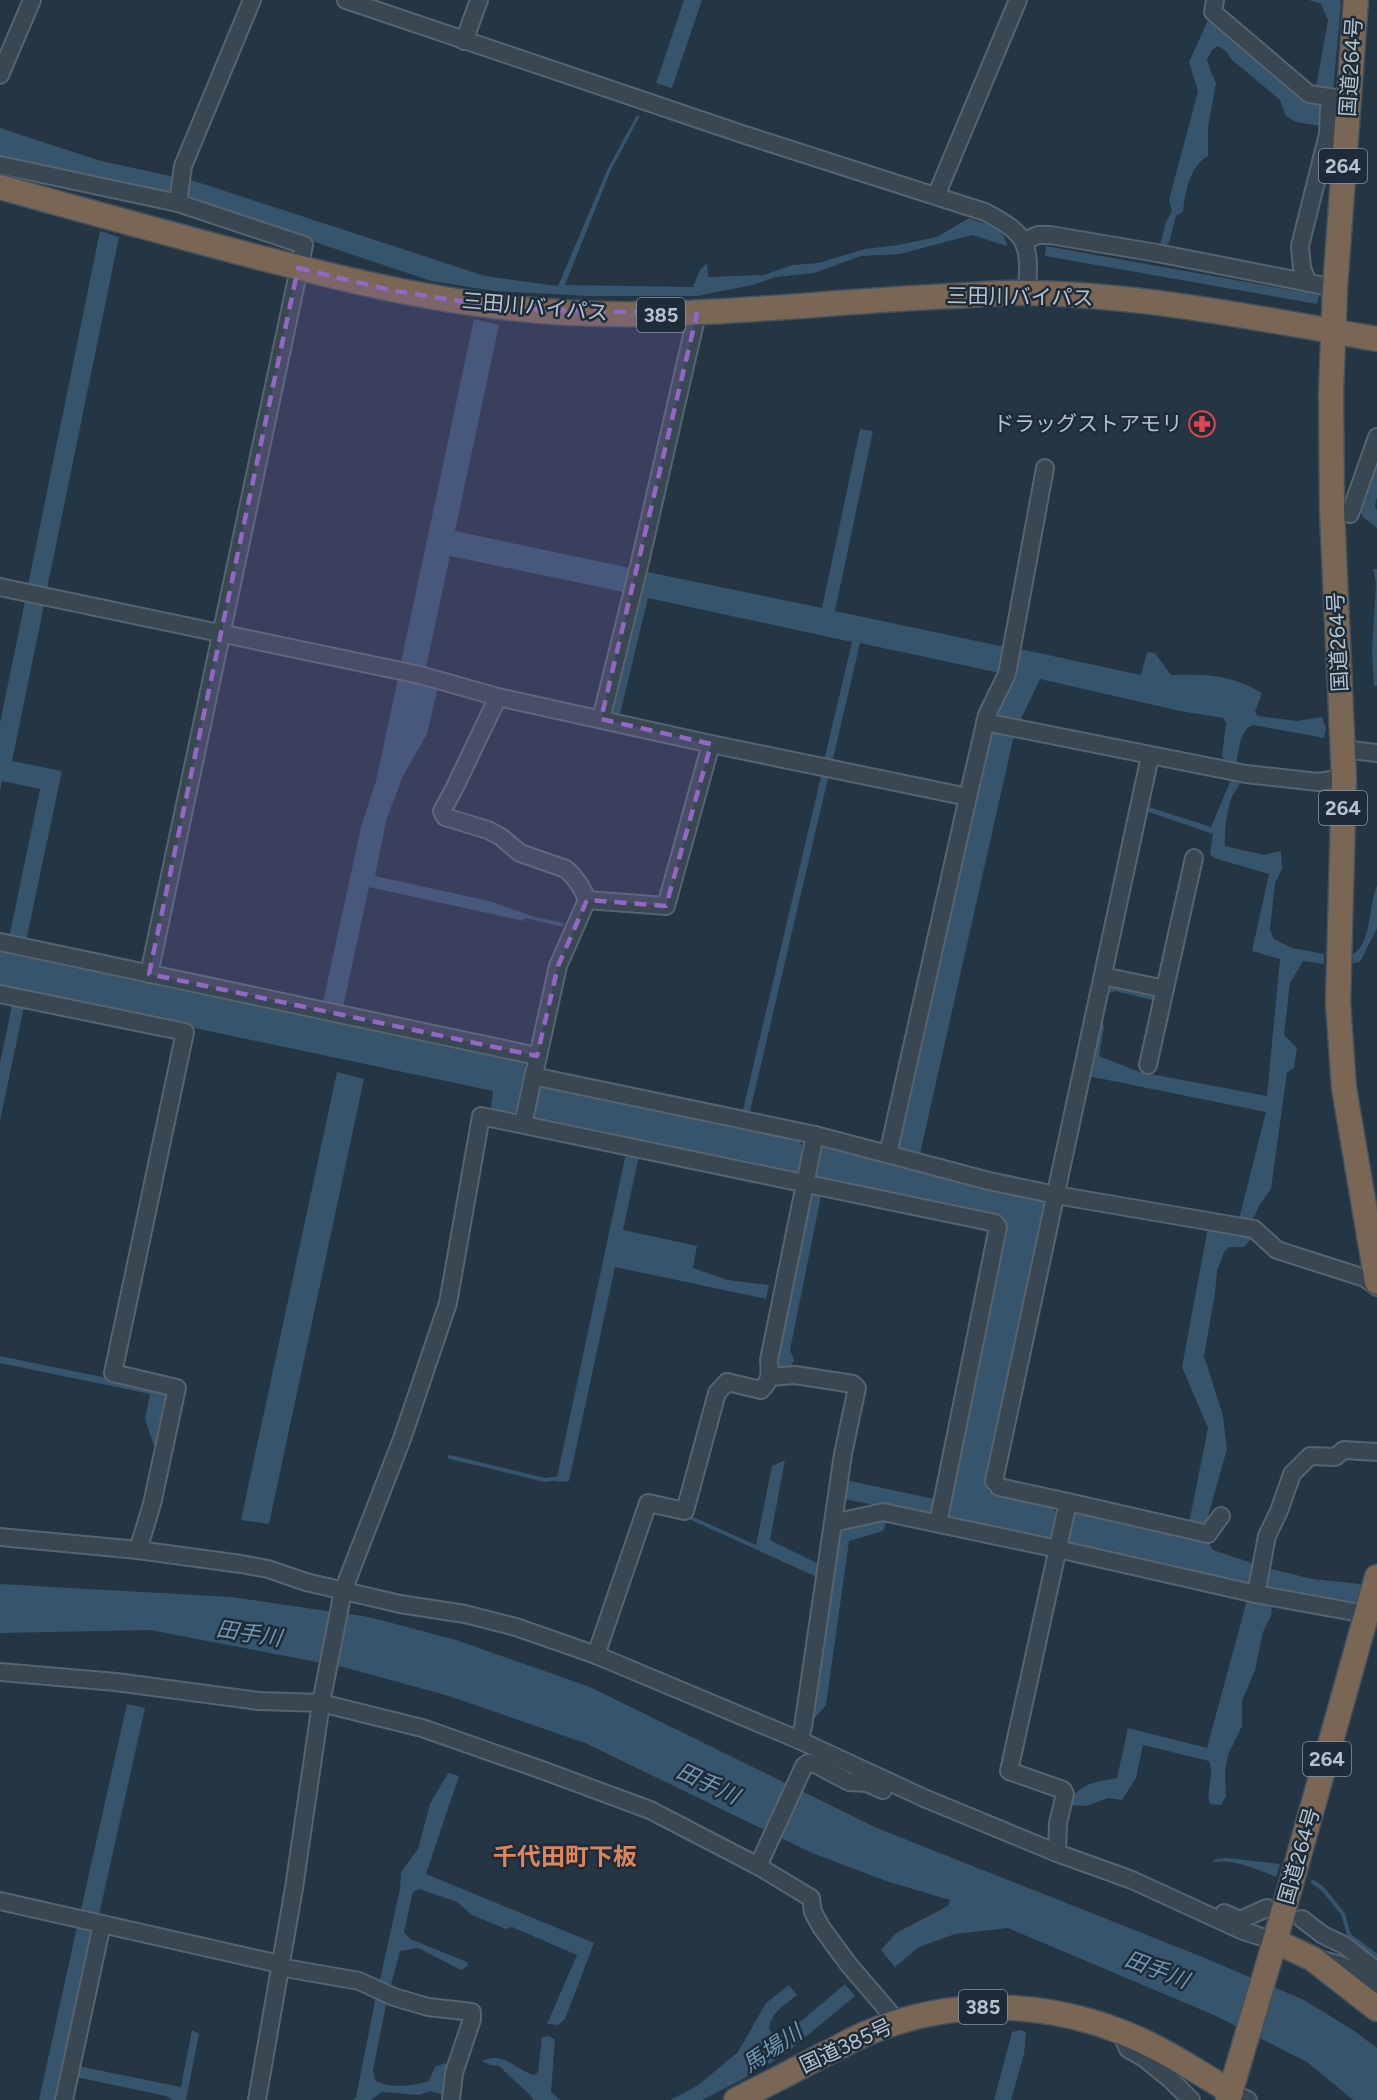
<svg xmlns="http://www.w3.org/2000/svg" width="1377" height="2100" font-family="Figtree,'Noto Sans JP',sans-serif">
  <rect width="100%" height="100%" fill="#243543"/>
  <g fill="#36546b">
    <path d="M684,0H702L672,88L656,83Z"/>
    <path d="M1309,0H1340L1341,3L1333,92L1316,88L1328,20L1321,4Z"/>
    <path d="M1209,18L1307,102L1322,105L1321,126L1296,122L1286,116L1280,100L1232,60L1226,51L1218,46L1212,50L1207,60L1211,72L1216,83L1208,128V156C1190,165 1185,193 1183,212L1176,216L1169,243L1165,246L1160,245L1166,222L1172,211L1169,200L1198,91L1189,62Z"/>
    <path d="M637,115L640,116L611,170L565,285L693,287L700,270L707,263L708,277L764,275L792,265L818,263L865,249L898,245L937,237L969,218C984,224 1005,227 1007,246L972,235L900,254L861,256L814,273L776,277L752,285L697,296H589L494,291L431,281L187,199L185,191L188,179L485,276L558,286L608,168Z"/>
    <path d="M0,128L101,161L175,177L171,194L0,159Z"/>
    <path d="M100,231L119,237L47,589L28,585Z"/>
    <path d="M1046,246L1319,295L1317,304L1045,256Z"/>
    <path d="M474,319L499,325L455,531L635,569L628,593L450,556L426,667L401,662Z"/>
    <path d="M860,429L873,431L835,611L1005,647L1000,673L860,643L832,763L824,761L852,642L648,598L619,718L608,716L643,571L822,608Z"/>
    <path d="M1377,455V497L1375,505L1377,511V528L1363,517L1359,507Z"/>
    <path d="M1373,569H1377V685L1374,687L1372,651L1376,583Z"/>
    <path d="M25,601L44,605L12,761L62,771L26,941L9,938L40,789L2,781L0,791V723Z"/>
    <path d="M1020,649L1141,675L1147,652L1155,653L1171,675C1207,674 1230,674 1262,693L1255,712L1258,716L1297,721L1322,717L1326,728L1324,738L1253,725C1239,730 1239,752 1236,765L1227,763L1222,756L1226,723L1223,718L1180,711L1040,679L1020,721L995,716L1014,676Z"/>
    <path d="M398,678L438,687L427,734L403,776L386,821L375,876L489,901L535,917L564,923L563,927L525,918L524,921L369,887L343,1007L323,1002L361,827L376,781Z"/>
    <path d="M991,730L1014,735L920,1154L897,1149Z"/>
    <path d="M1154,762H1159L1149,807L1211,827L1233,775H1240C1240,789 1237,787 1232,797C1227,808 1224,834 1225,846L1264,855L1281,851L1282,869L1275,883L1270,929L1274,939L1292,948L1324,954V964L1303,961L1290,983L1284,1035L1297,1048L1294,1068L1287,1072L1271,1189L1260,1204L1253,1220L1246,1221L1239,1219L1266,1112L1088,1076L1105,987L1111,984L1156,993V1001L1115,991L1107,994L1102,1019L1104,1027L1099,1056L1140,1072L1267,1096L1280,959L1252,951L1269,874L1214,858L1210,854L1213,834L1143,810Z"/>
    <path d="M822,772L829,774L749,1116L742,1114Z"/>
    <path d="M1377,886V928L1360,962L1353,963V954C1372,944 1369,902 1377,886Z"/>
    <path d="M0,952L524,1063L526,1067L522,1090L538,1093L539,1089L543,1087L799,1141L802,1145V1150L820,1154L821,1149L825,1146L1009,1194L1040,1199L1045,1205L1038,1237L1042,1239L987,1488L988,1491L1053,1507L1056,1516L1071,1519L1072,1515L1077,1512L1198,1539L1208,1542L1213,1550L1267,1568L1312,1579L1361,1584L1357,1604L1252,1585L1070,1546L1067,1541V1537L1052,1534L1046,1541L949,1520L944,1516L1005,1222L1003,1219L819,1180L816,1177V1171L798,1168L797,1173L792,1175L536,1120L534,1117L535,1112L518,1108L513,1114L494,1110L491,1107L493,1091L0,987Z"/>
    <path d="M12,1005L24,1007L0,1121V1063Z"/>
    <path d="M337,1072L364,1079L269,1524L241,1520Z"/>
    <path d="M626,1153L639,1156L623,1230L697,1246L693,1268L728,1280L769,1285L766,1299L615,1267L569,1481L556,1482Z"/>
    <path d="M809,1194L821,1196L790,1350L794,1360L790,1368L778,1370L776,1356Z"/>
    <path d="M1208,1227L1249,1233L1251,1239L1244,1247H1229L1224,1252L1217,1271L1215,1293L1204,1356L1223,1416L1227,1449L1205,1527L1189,1523L1208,1428L1182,1367Z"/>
    <path d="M0,1356L165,1390L170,1397L148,1501L144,1500L155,1449L145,1419L150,1394L0,1363Z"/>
    <path d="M785,1460L770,1540L821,1565L819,1578L689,1519L693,1517L756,1545L772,1466Z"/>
    <path d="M846,1480L934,1499L931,1516L844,1499Z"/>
    <path d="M881,1518L887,1520L883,1531L849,1541L826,1705L814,1719L809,1720L839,1531Z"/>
    <path d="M0,1584L232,1597L369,1617L456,1640L590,1687L877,1828L1205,1958L1304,2000L1353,2030L1377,2048V2100H1353L1307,2062L1214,2015L1008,1928L955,1934L919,1947L895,1967L881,1950L896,1933L948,1906L950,1900L886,1881L812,1853L585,1743L449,1696L343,1667L150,1630L0,1633Z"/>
    <path d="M1247,1600L1272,1605L1271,1616L1263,1632L1255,1670L1242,1701V1726L1228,1755L1225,1772L1226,1796L1221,1805L1210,1804C1205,1790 1215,1777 1209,1761L1143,1745L1136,1778L1122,1800L1108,1798L1086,1806L1070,1805C1076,1783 1097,1782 1117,1778L1128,1728L1207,1748Z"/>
    <path d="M127,1704L145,1708L99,1915L80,1914Z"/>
    <path d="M448,1773L459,1776L426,1874L594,1943L565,2019L558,2025L547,2024L577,1955L512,1927L506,1929L472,1915L457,1902L419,1889L413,1892L404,1932L410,1939L467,1962L468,1966L461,1970L418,1948L400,1951L390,1989L379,1984L400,1889L401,1872L418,1849L430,1804Z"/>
    <path d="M1227,1858L1280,1864L1276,1877C1257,1869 1234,1859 1213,1862L1215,1859Z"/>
    <path d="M78,1922L96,1929L58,2100H39Z"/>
    <path d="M845,1984L855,1996L785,2054L741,2080L702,2100H670L697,2086L738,2052L766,2003L789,1985L797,1995C785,2005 771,2012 769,2029L773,2034L779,2035L787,2033Z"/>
    <path d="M376,1996L387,2000L373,2070L375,2080C389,2089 413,2086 429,2081L435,2067L445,2063L448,2066L444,2079V2095L430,2091L419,2095L382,2092L371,2100H353L356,2097Z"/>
    <path d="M192,2030L199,2034L186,2100H172L166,2096L76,2077L78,2066L181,2087Z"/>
    <path d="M1020,2030L1026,2032L1024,2054L1011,2100H994L1012,2032Z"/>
    <path d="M549,2036L555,2040L551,2092L560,2100H533L531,2096L499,2066L490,2065L482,2061C505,2051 514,2069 534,2075L538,2072L542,2037Z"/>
  </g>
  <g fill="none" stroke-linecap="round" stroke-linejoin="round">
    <g stroke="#36546b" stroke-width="4">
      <path d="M450,1457L545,1480L561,1478"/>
      <path d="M1313,1882L1323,1889L1343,1914L1349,1935L1377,1956"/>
    </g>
    <g stroke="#566470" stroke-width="20">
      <g id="minor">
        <path d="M346,0L745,135L985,212C1029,235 1030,244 1027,293"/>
        <path d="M1215,0L1213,12L1309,94L1342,99"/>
        <path d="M464,41L479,0"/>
        <path d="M0,75L32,0"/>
        <path d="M0,165L178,203"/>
        <path d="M936,196L1018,0"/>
        <path d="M1024,241L1038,235H1050L1157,253L1335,288"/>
        <path d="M1308,283L1302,268L1300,246L1328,134L1329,108L1333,98"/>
        <path d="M1332,510L1350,514L1377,437"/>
        <path d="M0,587L420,675L498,697L711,744L968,797L987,715L1007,674L1045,468"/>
        <path d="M498,697L454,789L442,811L445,817L488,830L501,837L520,853L566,869C575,877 583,889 587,900L558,966L523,1124"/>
        <path d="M601,719L639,566L697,314"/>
        <path d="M985,722L1246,774L1318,782L1344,778"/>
        <path d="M1343,749L1377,753"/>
        <path d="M587,900L666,906L711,744"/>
        <path d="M0,942L537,1056"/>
        <path d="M149,974L304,245L178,203L183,166L252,0"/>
        <path d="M1103,976L1165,989"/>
        <path d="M0,994L185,1032L113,1373L177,1388L152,1504L138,1550"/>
        <path d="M1148,1065L1194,858"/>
        <path d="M533,1076L815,1135L989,1181L1056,1195L1254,1229L1277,1250L1365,1278L1377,1287"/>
        <path d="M888,1154L968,797"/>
        <path d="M771,1377L795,1375L853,1384L857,1388L843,1454L803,1727L799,1740"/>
        <path d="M1068,1502L1208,1534L1221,1516"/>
        <path d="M833,1523L883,1512L1058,1549L1256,1594L1376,1616"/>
        <path d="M0,1537L138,1550L241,1564L268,1569L306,1582L400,1604L465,1614L516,1627L596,1655L799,1740L924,1798L1057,1853L1132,1880L1243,1931L1275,1941"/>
        <path d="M1256,1594L1267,1536L1279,1511L1292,1474L1310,1456L1335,1457L1344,1450L1377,1452"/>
        <path d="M596,1655L648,1503L685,1511L717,1393L727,1382L761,1390C771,1381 770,1373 769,1360L815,1135"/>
        <path d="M0,1672L116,1682L259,1701L321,1703L422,1728L542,1770L650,1810L758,1866L811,1898L813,1912L821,1927L849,1965L897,2021"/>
        <path d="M1057,1853L1058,1823L1065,1794L1063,1790L1009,1771L1068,1502L999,1487L994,1481L1150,756"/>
        <path d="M758,1866L804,1766L808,1763L815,1764L849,1782L867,1783L883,1790"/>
        <path d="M0,1901L275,1963L285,1968L359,1981L394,1997L428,2007L472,2012V2019L454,2073L451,2100"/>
        <path d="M1224,1913L1240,1920L1267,1908"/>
        <path d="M1302,1919L1323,1935L1344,1945L1377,1971"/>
        <path d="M1320,1960C1341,1963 1359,1973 1377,1984"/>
        <path d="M1120,2031L1128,2049L1144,2058L1171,2080L1191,2100"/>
        <path d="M1231,2092L1248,2100"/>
        <path d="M64,2100L102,1924"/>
        <path d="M257,2100L294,1888L321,1703L343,1591L402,1439L448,1303L481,1116L995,1223L998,1227L938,1523"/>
      </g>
    </g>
    <g stroke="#43515d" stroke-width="27">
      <g id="highway">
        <path d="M1356,0L1335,288L1331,393L1332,510L1344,778L1338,1003L1344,1088L1377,1282"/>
        <path d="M0,187C74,208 149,228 223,248C318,273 414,298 511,308C659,325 805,302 953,296C978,295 1004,292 1030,293C1146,295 1262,319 1377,339"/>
        <path d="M1275,1941L1313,1959L1377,2009"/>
        <path d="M736,2100C766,2085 795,2070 825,2054C840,2047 854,2038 870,2032C949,1999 1039,2000 1119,2031C1159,2046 1195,2070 1231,2092"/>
        <path d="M1228,2100L1275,1941L1377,1577"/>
      </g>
    </g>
    <use href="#minor" stroke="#384752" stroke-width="16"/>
    <use href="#highway" stroke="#796654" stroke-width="24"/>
  </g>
  <path fill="#9268c5" fill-opacity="0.2" stroke="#9268c5" stroke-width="4.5" stroke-dasharray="12 8" stroke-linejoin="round" d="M298,268L395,291L512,309L697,314L601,719L711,744L666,906L587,900L558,966L537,1056L149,974Z"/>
  <defs>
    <g id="pharmacy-ring" transform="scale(1.35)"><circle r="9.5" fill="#1d2c38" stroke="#e0444e" stroke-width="1.5"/><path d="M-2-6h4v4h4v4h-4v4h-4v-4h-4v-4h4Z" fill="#e0444e"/></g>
  </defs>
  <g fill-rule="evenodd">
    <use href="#pharmacy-ring" x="1202" y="424"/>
  </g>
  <g text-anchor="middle" stroke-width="5" stroke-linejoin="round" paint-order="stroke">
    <g fill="#1d2c38" stroke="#8794a0" stroke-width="1.5">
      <rect x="1319" y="149" width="48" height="34" rx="4.5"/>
      <rect x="637" y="298" width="48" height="34" rx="4.5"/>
      <rect x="1319" y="791" width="48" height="34" rx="4.5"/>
      <rect x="1303" y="1742" width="48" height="34" rx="4.5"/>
      <rect x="959" y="1990" width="48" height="34" rx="4.5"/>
    </g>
    <g font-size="20" font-weight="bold" fill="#b5c1cd">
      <text x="1343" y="173">264</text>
      <text x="661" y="322">385</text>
      <text x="1343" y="815">264</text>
      <text x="1327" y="1766">264</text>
      <text x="983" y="2014">385</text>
    </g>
    <g font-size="21" fill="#b5c1cd" stroke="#1d2c38">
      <text transform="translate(1351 67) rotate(-86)" y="7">国道264号</text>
      <text transform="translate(1020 297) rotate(1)" y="7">三田川バイパス</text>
      <text transform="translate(535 307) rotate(5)" y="7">三田川バイパス</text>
      <text transform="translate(1338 642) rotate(-93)" y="7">国道264号</text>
      <text transform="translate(1299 1856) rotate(-74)" y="7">国道264号</text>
      <text transform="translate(846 2046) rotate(-25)" y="7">国道385号</text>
    </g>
    <g font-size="21" fill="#b5c1cd" stroke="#1d2c38" text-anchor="end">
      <text x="1182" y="431">ドラッグストアモリ</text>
    </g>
    <g font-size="22" font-style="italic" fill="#7296b2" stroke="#1d2c38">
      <text transform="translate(249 1633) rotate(9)" y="8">田手川</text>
      <text transform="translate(708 1783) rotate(25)" y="8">田手川</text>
      <text transform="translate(1157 1969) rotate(21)" y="8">田手川</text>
      <text transform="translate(772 2048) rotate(-34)" y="8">馬場川</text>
    </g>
    <g font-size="24" font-weight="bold" fill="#df855e" stroke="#1d2c38">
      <text x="565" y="1865">千代田町下板</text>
    </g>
  </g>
</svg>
